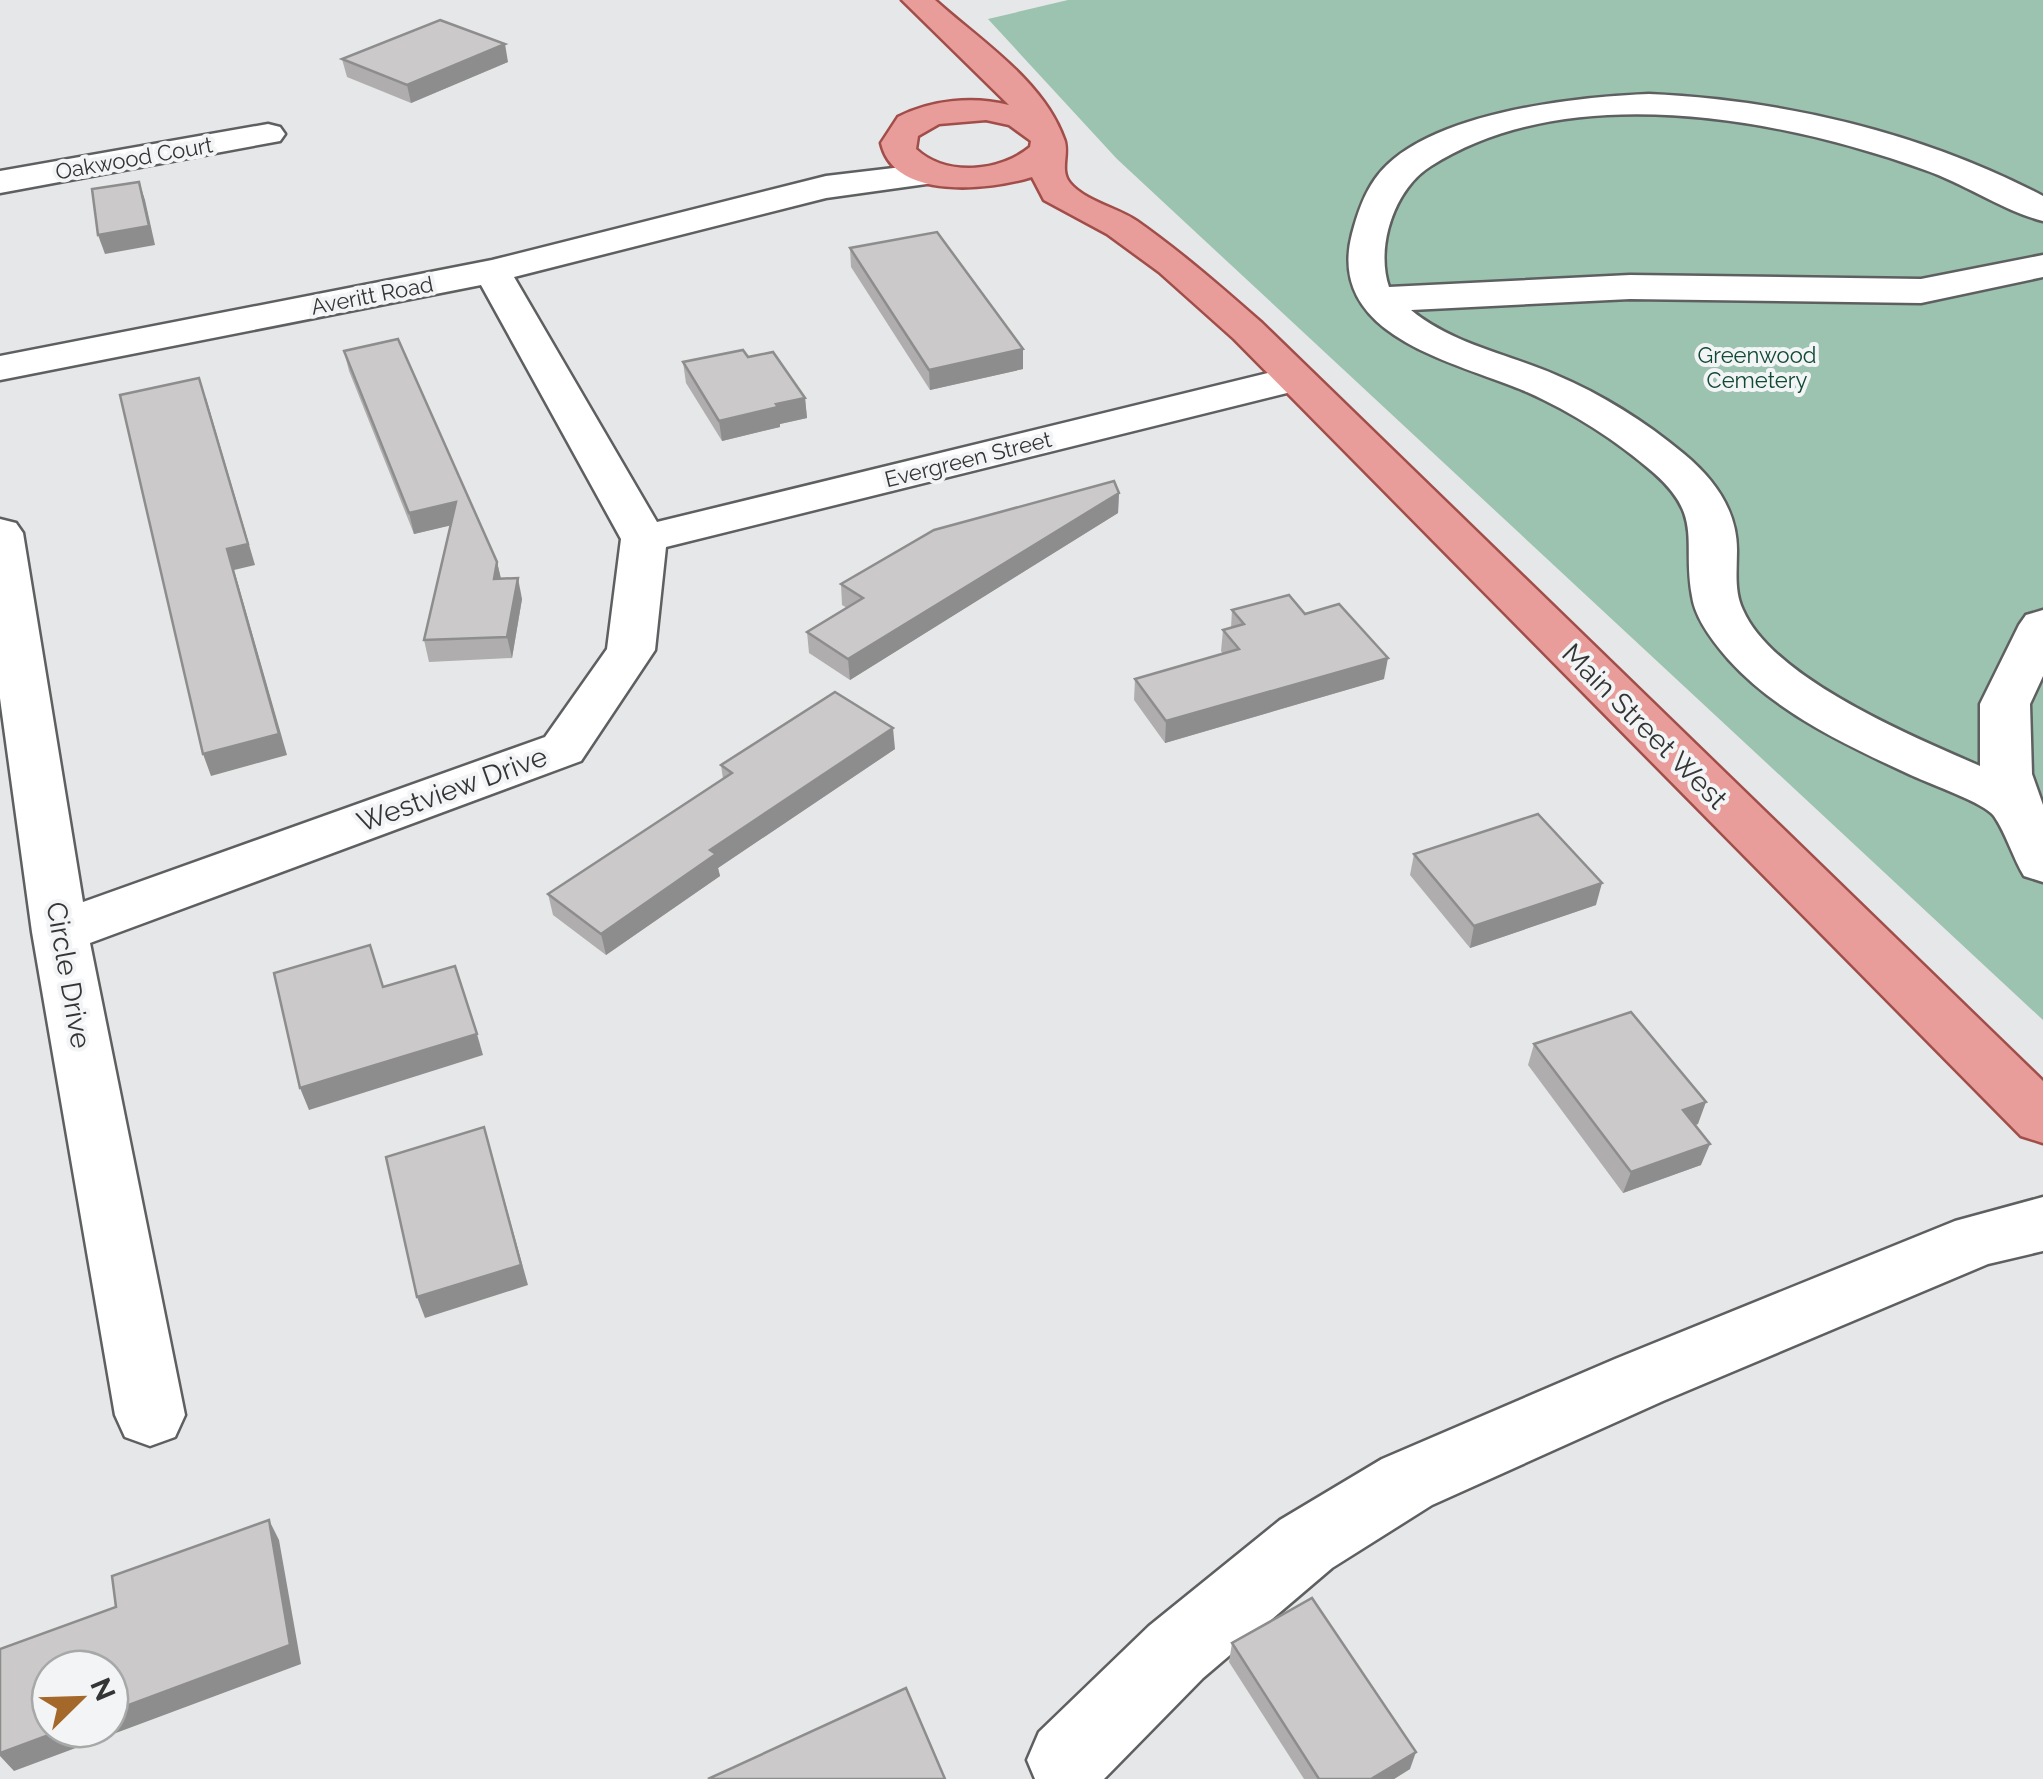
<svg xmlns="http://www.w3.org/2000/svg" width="2043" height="1779" font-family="Raleway,sans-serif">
  <rect width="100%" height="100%" fill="#e6e7e8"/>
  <path fill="#9bc3af" d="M1068,0H2043V1020L1117,159L988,19Z"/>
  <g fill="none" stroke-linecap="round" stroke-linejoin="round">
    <g stroke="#5e5f60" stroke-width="5">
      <g id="minor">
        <path d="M1649,94C1784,100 1923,133 2043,196V221C2006,212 1963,183 1925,170C1781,118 1569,78 1431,166C1395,188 1375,246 1389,287L1630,275L1921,279L2043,255V277L1921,303L1630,299L1411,310C1452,344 1508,354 1556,375C1601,394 1646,422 1684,454C1714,479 1737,510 1737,550C1737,570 1734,592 1743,610C1773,679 1914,737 1980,766V704L2019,625L2026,615L2043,610V676L2030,704L2032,774L2043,805V882L2024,876C2013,858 2006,833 1994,816C1985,803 1930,784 1913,776C1848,746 1778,714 1729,660C1714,643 1695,619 1692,596C1682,541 1704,517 1654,473C1617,441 1572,412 1527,392C1458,362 1325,338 1352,234C1357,215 1363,196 1375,179C1421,113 1574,97 1649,94Z"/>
        <path d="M268,124L280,127L285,134L280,141L0,193V171Z"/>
        <path d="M936,163L948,167L954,174L948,181L826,198L514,277L657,522L1293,367L1307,370L1313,379L1307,388L666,547L655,650L581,761L90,943L185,1415L175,1437L150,1446L125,1437L115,1415L32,932L0,698V519L16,523L23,533L83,902L545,737L607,649L621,539L481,285L0,380V356L492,260L826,176Z"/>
        <path d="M2043,1197V1251L1988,1264L1663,1401L1432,1505L1332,1568L1203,1678L1104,1779H1035L1027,1760L1039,1732L1149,1626L1280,1520L1382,1459L1615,1359L1955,1221Z"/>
      </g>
    </g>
    <g stroke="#a14e4a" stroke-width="5">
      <path id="major" d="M902,0H935C979,40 1043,80 1064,139C1070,153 1059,170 1070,183C1085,201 1118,208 1137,221C1181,252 1221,287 1262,323L2043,1081V1143L2021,1136L1234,339L1159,272L1107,234L1044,200L1032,177C990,190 894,201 881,143L898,117C931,100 973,96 1009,105ZM986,120L1009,125L1031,141L1030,147C1000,172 946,177 916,149L918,136L939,124Z"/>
    </g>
    <use href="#minor" fill="#fff" fill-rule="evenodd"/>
    <use href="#major" fill="#e99d9a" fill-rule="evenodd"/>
  </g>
  <g fill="#afadad">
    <path d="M342,59L508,62L411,103L347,77Z"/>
    <path d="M850,248L1023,369L930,390L851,267Z"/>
    <path d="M344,351L497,562L501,579L522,599L512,658L429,662L424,640L451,525L414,534L349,371Z"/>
    <path d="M748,357L805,398L807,418L780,424V427L722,441L686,383L683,362Z"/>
    <path d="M1119,493L1118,513L850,680L809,653L807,632L847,608L842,605L841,584Z"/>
    <path d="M1232,610L1305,614L1384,679L1165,743L1134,700L1135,679L1223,654L1221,651L1223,630L1231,628Z"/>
    <path d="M895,749L718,868L720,876L606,955L553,915L548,894L723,779L721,765Z"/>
    <path d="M1414,854L1596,905L1470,948L1410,875Z"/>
    <path d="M1534,1044L1698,1124L1695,1125L1701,1165L1623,1193L1528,1065Z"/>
    <path d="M1232,1643L1410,1769L1394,1779H1304L1229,1662Z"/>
  </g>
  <g fill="#8e8d8d">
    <path d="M505,44L508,62L411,103L407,85Z"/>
    <path d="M139,182L145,200L155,245L105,254L98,235Z"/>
    <path d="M1023,349V369L930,390L929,370Z"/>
    <path d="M206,398L255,565L234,570L287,755L211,776L203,754Z"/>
    <path d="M805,398L807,418L780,424V427L722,441L719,421L776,404Z"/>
    <path d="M1119,493L1118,513L850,680L848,659Z"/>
    <path d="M456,502L461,523L414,534L409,513Z"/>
    <path d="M497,562L502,583L494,579Z"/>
    <path d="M518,578L522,599L512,658L507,637Z"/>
    <path d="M1388,658L1384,679L1165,743L1166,721Z"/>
    <path d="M893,728L895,749L718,868L720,876L606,955L601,934L710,850Z"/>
    <path d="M1602,883L1596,905L1470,948L1474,926Z"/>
    <path d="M477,1034L483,1055L309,1110L300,1088Z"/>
    <path d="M1706,1102L1698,1124L1675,1132L1683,1110Z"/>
    <path d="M484,1127L528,1285L425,1318L417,1297Z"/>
    <path d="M1710,1144L1701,1165L1623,1193L1631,1172Z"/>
    <path d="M269,1520L279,1540L301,1664L14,1771L0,1756V1753L65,1729H110V1712Z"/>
    <path d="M1416,1752L1410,1769L1394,1779H1371Z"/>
  </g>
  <g fill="#cbc9c9" stroke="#8e8d8d" stroke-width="2.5">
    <path d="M440,20L505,44L407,85L342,59Z"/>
    <path d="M139,182L149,226L98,235L92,189Z"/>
    <path d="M937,232L1023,349L929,370L850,248Z"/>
    <path d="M398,339L497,562L494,579L518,578L507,637L424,640L456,502L409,513L344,351Z"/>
    <path d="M743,350L748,357L773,352L805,398L776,404L778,407L719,421L683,362Z"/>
    <path d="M199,378L248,544L227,549L279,734L203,754L120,395Z"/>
    <path d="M1114,481L1119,493L848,659L807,632L863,598L841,584L934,530Z"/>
    <path d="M1289,595L1305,614L1339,604L1388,658L1166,721L1135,679L1239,649L1223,630L1244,624L1232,610Z"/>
    <path d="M835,692L893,728L710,850L716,854L601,934L548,894L732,773L721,765Z"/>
    <path d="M1538,814L1602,883L1474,926L1414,854Z"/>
    <path d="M370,945L383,987L455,966L477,1034L300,1088L274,973Z"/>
    <path d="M1631,1012L1706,1102L1683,1110L1710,1144L1631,1172L1534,1044Z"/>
    <path d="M484,1127L521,1265L417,1297L386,1157Z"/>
    <path d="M269,1520L290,1645L110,1712V1669H50V1729H65L0,1753V1649L116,1607L112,1576Z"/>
    <path d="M1312,1598L1416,1752L1371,1779H1319L1232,1643Z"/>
    <path d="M906,1688L945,1779H708Z"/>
  </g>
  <g text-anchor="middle" stroke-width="8" stroke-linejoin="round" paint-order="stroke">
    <g font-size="22" fill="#343535" stroke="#f3f4f5">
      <text transform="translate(134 158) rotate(-10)" y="8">Oakwood Court</text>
      <text transform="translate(372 295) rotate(-11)" y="8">Averitt Road</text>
      <text transform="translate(968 459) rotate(-14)" y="8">Evergreen Street</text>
    </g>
    <g font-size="22" fill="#104934" stroke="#f3f4f5">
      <text x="1757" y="363">Greenwood<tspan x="1757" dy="25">Cemetery</tspan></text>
    </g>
    <g font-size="28" fill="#343535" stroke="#f3f4f5">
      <text transform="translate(1645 726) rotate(45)" y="10">Main Street West</text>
      <text transform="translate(452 789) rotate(-20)" y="10">Westview Drive</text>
      <text transform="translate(69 975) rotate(80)" y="10">Circle Drive</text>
    </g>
  </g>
  <g transform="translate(80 1699) rotate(67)"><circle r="48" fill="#f3f4f5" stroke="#a7a8a8" stroke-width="2.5"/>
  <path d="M0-8L18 38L0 25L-18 38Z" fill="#a4682b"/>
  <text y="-15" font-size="28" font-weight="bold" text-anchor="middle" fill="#343535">N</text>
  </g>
</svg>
